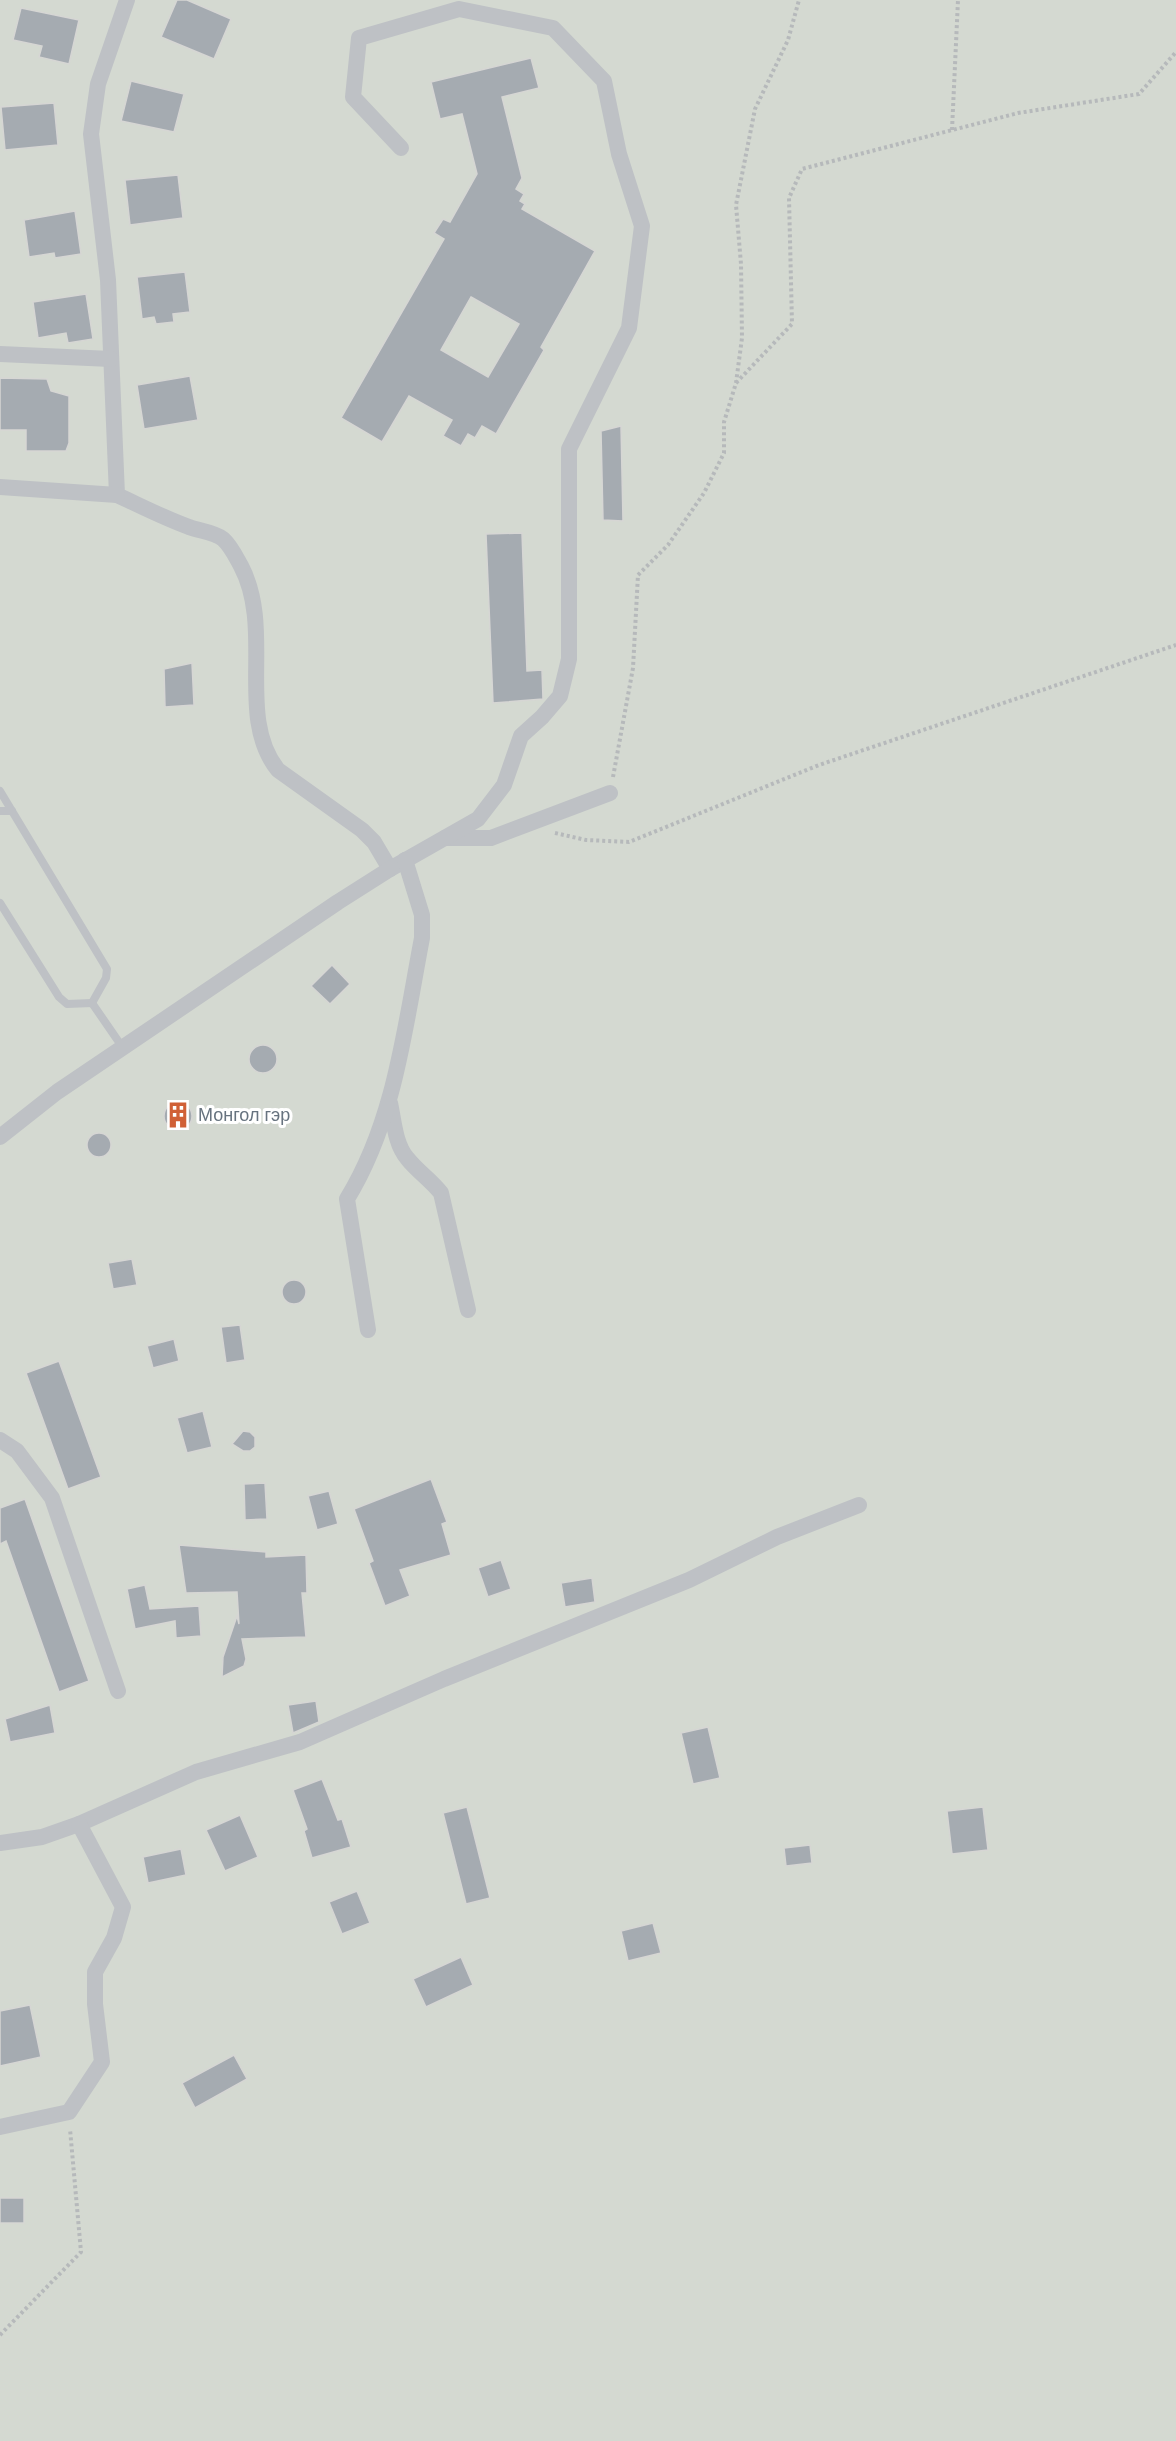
<svg xmlns="http://www.w3.org/2000/svg" width="1176" height="2441" font-family="Helvetica,sans-serif">
  <rect width="100%" height="100%" fill="#f4f5f1"/>
  <rect fill="#d4d9d1" x="0" y="0" width="1176" height="2441"/>
  <g fill="#a5abb1" stroke="#d6d6d4" stroke-width="1.5" fill-rule="evenodd">
    <path d="M177,0H187L231,19L214,59L161,37Z"/>
    <path d="M21,8L79,20L69,64L39,57L42,46L13,40Z"/>
    <path d="M531,58L539,88L502,97L522,178L516,189L524,194L520,201L525,204L522,209L595,251L541,347L544,350L496,434L482,426L475,438L468,434L461,446L443,436L452,420L409,396L382,442L341,418L444,239L434,233L443,219L450,222L477,174L462,114L440,119L431,82ZM471,297L519,324L488,377L441,350Z"/>
    <path d="M131,81L184,94L174,132L121,121Z"/>
    <path d="M54,103L58,145L5,150L1,107Z"/>
    <path d="M178,175L183,218L130,225L125,180Z"/>
    <path d="M75,211L81,254L55,258L54,253L29,257L24,220Z"/>
    <path d="M185,272L190,312L173,314L174,322L156,324L154,317L142,319L137,277Z"/>
    <path d="M86,294L93,339L68,343L66,333L38,338L33,302Z"/>
    <path d="M190,376L198,420L144,429L137,385Z"/>
    <path d="M0,378L47,379L51,391L69,396V443L66,451H26V430H0Z"/>
    <path d="M621,426L623,521L603,520L601,431Z"/>
    <path d="M522,533L527,671L542,670L543,699L493,703L486,534Z"/>
    <path d="M192,663L194,705L165,707L164,669Z"/>
    <path d="M332,965L350,984L330,1004L311,986Z"/>
    <circle cx="263" cy="1059" r="14"/>
    <circle cx="178" cy="1116" r="14"/>
    <circle cx="99" cy="1145" r="12"/>
    <path d="M132,1259L137,1285L113,1289L108,1263Z"/>
    <circle cx="294" cy="1292" r="12"/>
    <path d="M240,1325L245,1360L226,1363L221,1327Z"/>
    <path d="M174,1339L179,1361L153,1368L147,1346Z"/>
    <path d="M59,1361L101,1477L68,1489L26,1373Z"/>
    <path d="M203,1411L212,1447L187,1453L177,1418Z"/>
    <path d="M243,1431L250,1432L255,1437V1447L250,1451H243L232,1444Z"/>
    <path d="M431,1479L447,1522L442,1524L451,1555L400,1570L410,1596L385,1606L369,1563L373,1561L354,1509Z"/>
    <path d="M265,1483L267,1519L245,1520L244,1484Z"/>
    <path d="M329,1491L338,1524L317,1530L308,1496Z"/>
    <path d="M25,1499L89,1681L59,1692L6,1541L0,1544V1508Z"/>
    <path d="M179,1545L266,1552V1557L306,1555L307,1593H302L306,1637L242,1639L246,1659L244,1666L222,1677L223,1657L237,1616L239,1624L237,1592L186,1593Z"/>
    <path d="M501,1560L511,1589L488,1597L478,1568Z"/>
    <path d="M592,1578L595,1602L565,1607L561,1583Z"/>
    <path d="M145,1585L150,1609L199,1606L201,1636L176,1638L175,1621L135,1629L127,1589Z"/>
    <path d="M316,1701L319,1722L293,1733L288,1705Z"/>
    <path d="M50,1705L55,1733L10,1742L5,1719Z"/>
    <path d="M708,1727L720,1778L693,1784L681,1733Z"/>
    <path d="M322,1779L338,1820L342,1819L351,1847L312,1858L304,1831L307,1829L293,1790Z"/>
    <path d="M467,1807L490,1898L466,1904L443,1813Z"/>
    <path d="M983,1807L988,1850L952,1854L947,1811Z"/>
    <path d="M240,1815L258,1857L225,1871L206,1830Z"/>
    <path d="M810,1845L812,1863L786,1866L784,1848Z"/>
    <path d="M181,1849L186,1875L148,1883L143,1857Z"/>
    <path d="M357,1891L370,1923L342,1934L329,1902Z"/>
    <path d="M653,1923L661,1953L628,1961L621,1931Z"/>
    <path d="M461,1957L473,1985L426,2007L413,1979Z"/>
    <path d="M30,2005L41,2057L0,2066V2011Z"/>
    <path d="M234,2055L247,2079L195,2108L182,2083Z"/>
    <rect x="0" y="2198" width="24" height="25"/>
  </g>
  <g fill="none" stroke-linecap="round" stroke-linejoin="round">
    <g stroke="#b6b9bb" stroke-width="4" stroke-dasharray="3 3" stroke-linecap="butt">
      <path d="M952,130L958,0"/>
      <path d="M736,383L792,324L789,198L802,169L1018,113L1139,94L1176,52"/>
      <path d="M613,777L633,668L638,575L668,545L704,493L724,453V422L736,383L742,338L741,264L736,205L755,109L788,40L799,0"/>
      <path d="M555,833L586,840L629,842L819,765L1176,645"/>
      <path d="M0,2335L81,2252L70,2129"/>
    </g>
    <g stroke="#bec1c5" stroke-width="8">
      <path d="M0,791L107,969L106,978L92,1003"/>
      <path d="M0,811H12"/>
      <path d="M0,903L59,997L67,1004L92,1003"/>
      <path d="M92,1003L123,1048"/>
    </g>
    <g stroke="#bec1c5" stroke-width="16">
      <path d="M127,0L98,84L91,134L108,280L117,495C141,506 164,518 189,527C199,531 214,532 223,539C231,546 236,557 241,566C275,630 235,717 278,770L362,830L374,842L390,869"/>
      <path d="M0,354L111,359"/>
      <path d="M0,487L117,495"/>
      <path d="M445,838H491L610,793"/>
      <path d="M390,1103C394,1121 395,1144 407,1158C417,1171 431,1180 441,1193L468,1310"/>
      <path d="M0,1137L57,1092L338,902L390,869L478,819L504,785L521,736L542,717L560,696L569,659V449L629,328L642,226L619,154L604,81L553,28L459,9L359,38L353,97L401,148"/>
      <path d="M368,1330L347,1199C395,1121 405,1026 422,938V915L405,860"/>
      <path d="M0,1440L17,1451L52,1498L118,1691"/>
      <path d="M0,1843L42,1837L79,1824L196,1772L300,1742L444,1679L689,1580L777,1537L859,1505"/>
      <path d="M0,2127L69,2112L102,2062L95,2004V1972L114,1938L123,1907L79,1824"/>
    </g>
  </g>
  <defs>
    <g id="building-bare" transform="scale(2.07)"><path d="M-4-6H4V6H1V3H-1V6H-4ZM-2.5-4.3h1.7v1.8h-1.7ZM.8-4.3h1.7v1.8H.8ZM-2.5-1h1.7V.8h-1.7ZM.8-1h1.7V.8H.8Z" fill="#d06036" stroke="#fff" stroke-width="2.5" paint-order="stroke"/></g>
  </defs>
  <g fill-rule="evenodd">
    <use href="#building-bare" x="178" y="1115"/>
  </g>
  <g text-anchor="middle" stroke-width="6" stroke-linejoin="round" paint-order="stroke">
    <g font-size="18" fill="#67737f" stroke="#fff" text-anchor="start">
      <text x="198" y="1121">Монгол гэр</text>
    </g>
  </g>
</svg>
